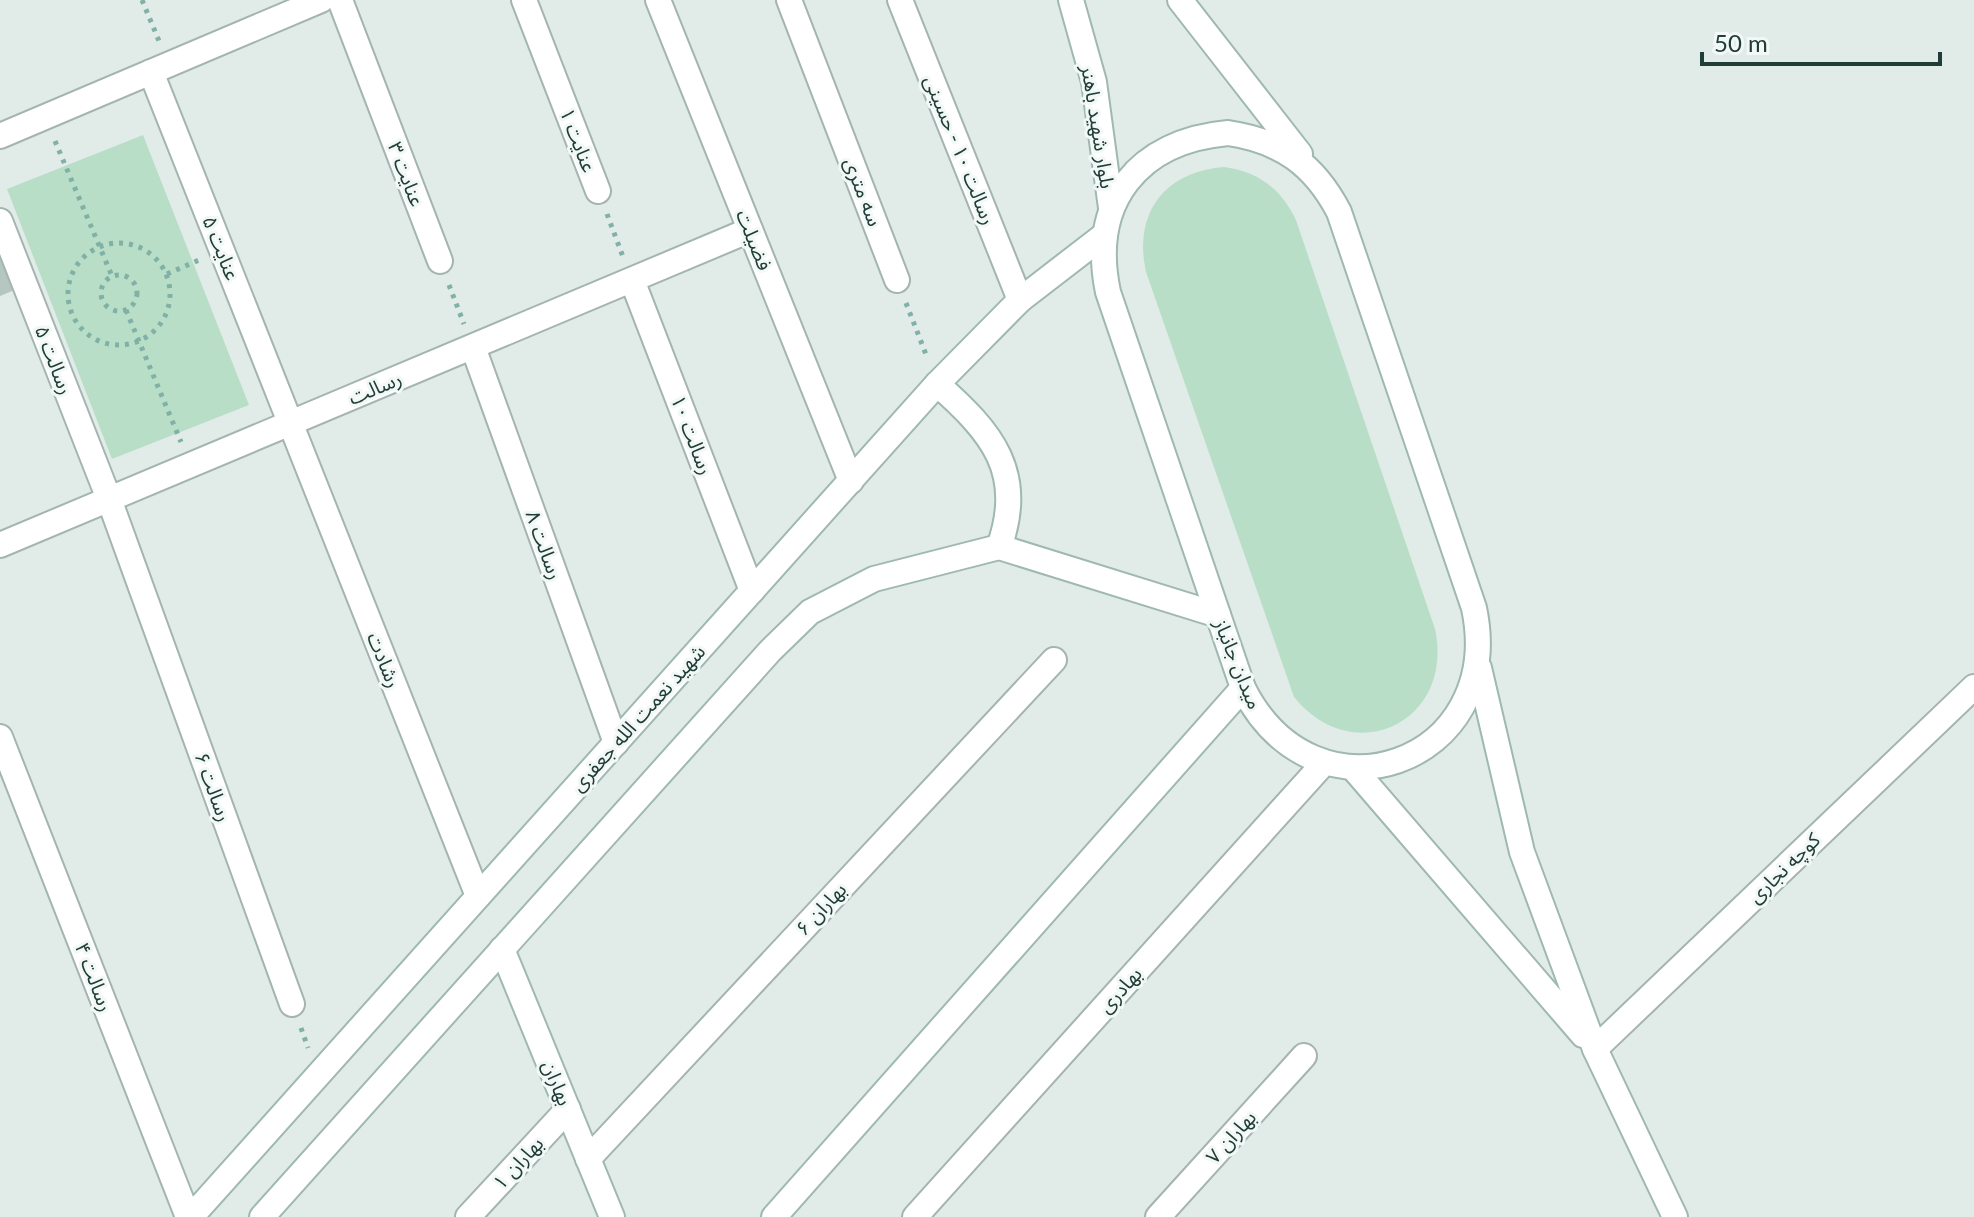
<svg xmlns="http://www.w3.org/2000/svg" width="1974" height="1217" font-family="Lato,'Noto Sans Arabic',sans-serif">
  <rect width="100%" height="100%" fill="#e1ece8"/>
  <g fill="#b9dec7">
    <path d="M143,135L249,405L112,459L7,189Z"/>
    <path d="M1224,167C1259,172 1280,188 1296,220L1435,629C1455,721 1354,771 1294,697L1146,272C1133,213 1164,172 1224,167Z"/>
  </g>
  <path fill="#b6c7c1" stroke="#b3c6c0" stroke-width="2" d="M0,260L12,290L0,295Z"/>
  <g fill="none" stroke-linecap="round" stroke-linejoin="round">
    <g stroke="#a4b4b0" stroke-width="28">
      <g id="street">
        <path d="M340,0L440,261"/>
        <path d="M524,0L598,191"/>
        <path d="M658,0L851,481"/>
        <path d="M789,0L897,280"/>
        <path d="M900,0L1020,300"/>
        <path d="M151,72L478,896"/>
        <path d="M0,136L321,0"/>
        <path d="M0,221L109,499L292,1004"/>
        <path d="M632,280L752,591"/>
        <path d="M473,347L616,743"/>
        <path d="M0,545L750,230"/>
        <path d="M0,737L188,1217"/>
        <path d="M1595,1049L1974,687"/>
        <path d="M588,1159L1054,660"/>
        <path d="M468,1217L568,1109"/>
        <path d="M915,1217L1324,763"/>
        <path d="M1158,1217L1304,1056"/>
      </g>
    </g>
    <g stroke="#9fb8b1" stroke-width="28">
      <g id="secondary">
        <path d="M1071,0L1094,82L1111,208"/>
        <path d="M1180,0L1300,154"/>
        <path d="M1228,133C1281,141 1314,164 1339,212L1474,608C1507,764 1315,832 1243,688L1108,292C1089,202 1138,141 1228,133Z"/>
        <path d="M937,384C992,432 1026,473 999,547"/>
        <path d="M1479,668L1522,852L1595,1049L1675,1217"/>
        <path d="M1353,768L1583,1035"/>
        <path d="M502,949L612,1217"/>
        <path d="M191,1217L937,384L1020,300L1103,236"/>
        <path d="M262,1217L770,651L810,612L874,579L999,547L1218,615"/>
        <path d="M774,1217L1243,688"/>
      </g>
    </g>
    <g stroke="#81b0a6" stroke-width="5" stroke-dasharray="4 6" stroke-linecap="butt">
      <path d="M142,0L159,41"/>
      <path d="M55,141L112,276"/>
      <path d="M607,214L623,257"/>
      <circle cx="119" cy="294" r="51"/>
      <path d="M167,274L199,260"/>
      <circle cx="119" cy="293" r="18"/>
      <path d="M449,285L464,324"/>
      <path d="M906,303L927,357"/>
      <path d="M126,310L181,442"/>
      <path d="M301,1028L308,1048"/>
    </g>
    <use href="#street" stroke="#fff" stroke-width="24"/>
    <use href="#secondary" stroke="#fff" stroke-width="24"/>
  </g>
  <g text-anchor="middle" stroke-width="6" stroke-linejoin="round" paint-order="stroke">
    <g font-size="20" fill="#213d38" stroke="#f2f8f6">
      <text transform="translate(1098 127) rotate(81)" y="7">بلوار شهید باهنر</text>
      <text transform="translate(578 140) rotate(69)" y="7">عنایت ۱</text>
      <text transform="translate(960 150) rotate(68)" y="7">رسالت ۱۰ - حسینی</text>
      <text transform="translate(406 174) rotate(69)" y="7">عنایت ۳</text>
      <text transform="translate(863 192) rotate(69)" y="7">سه متری</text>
      <text transform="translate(754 240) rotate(68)" y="7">فضیلت</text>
      <text transform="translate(221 248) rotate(68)" y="7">عنایت ۵</text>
      <text transform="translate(54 360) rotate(69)" y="7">رسالت ۵</text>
      <text transform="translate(375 388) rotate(-23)" y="7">رسالت</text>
      <text transform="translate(692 435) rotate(69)" y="7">رسالت ۱۰</text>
      <text transform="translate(544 545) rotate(70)" y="7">رسالت ۸</text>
      <text transform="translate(384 660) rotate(68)" y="7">رشادت</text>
      <text transform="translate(1238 664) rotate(68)" y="7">میدان جانباز</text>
      <text transform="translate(638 718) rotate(-48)" y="7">شهید نعمت الله جعفری</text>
      <text transform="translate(213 787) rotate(70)" y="7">رسالت ۶</text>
      <text transform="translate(1784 868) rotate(-44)" y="7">کوچه نجاری</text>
      <text transform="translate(821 909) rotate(-47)" y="7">بهاران ۶</text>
      <text transform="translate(94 977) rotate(69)" y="7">رسالت ۴</text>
      <text transform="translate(1120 990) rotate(-48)" y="7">بهادری</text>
      <text transform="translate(557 1083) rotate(68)" y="7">بهاران</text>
      <text transform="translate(1231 1137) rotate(-48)" y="7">بهاران ۷</text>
      <text transform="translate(518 1163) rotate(-47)" y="7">بهاران ۱</text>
    </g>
  </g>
  <path d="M1702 52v12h238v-12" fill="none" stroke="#213d38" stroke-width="4"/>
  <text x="1714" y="52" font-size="24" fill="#213d38" stroke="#f2f8f6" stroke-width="6" paint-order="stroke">50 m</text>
</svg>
